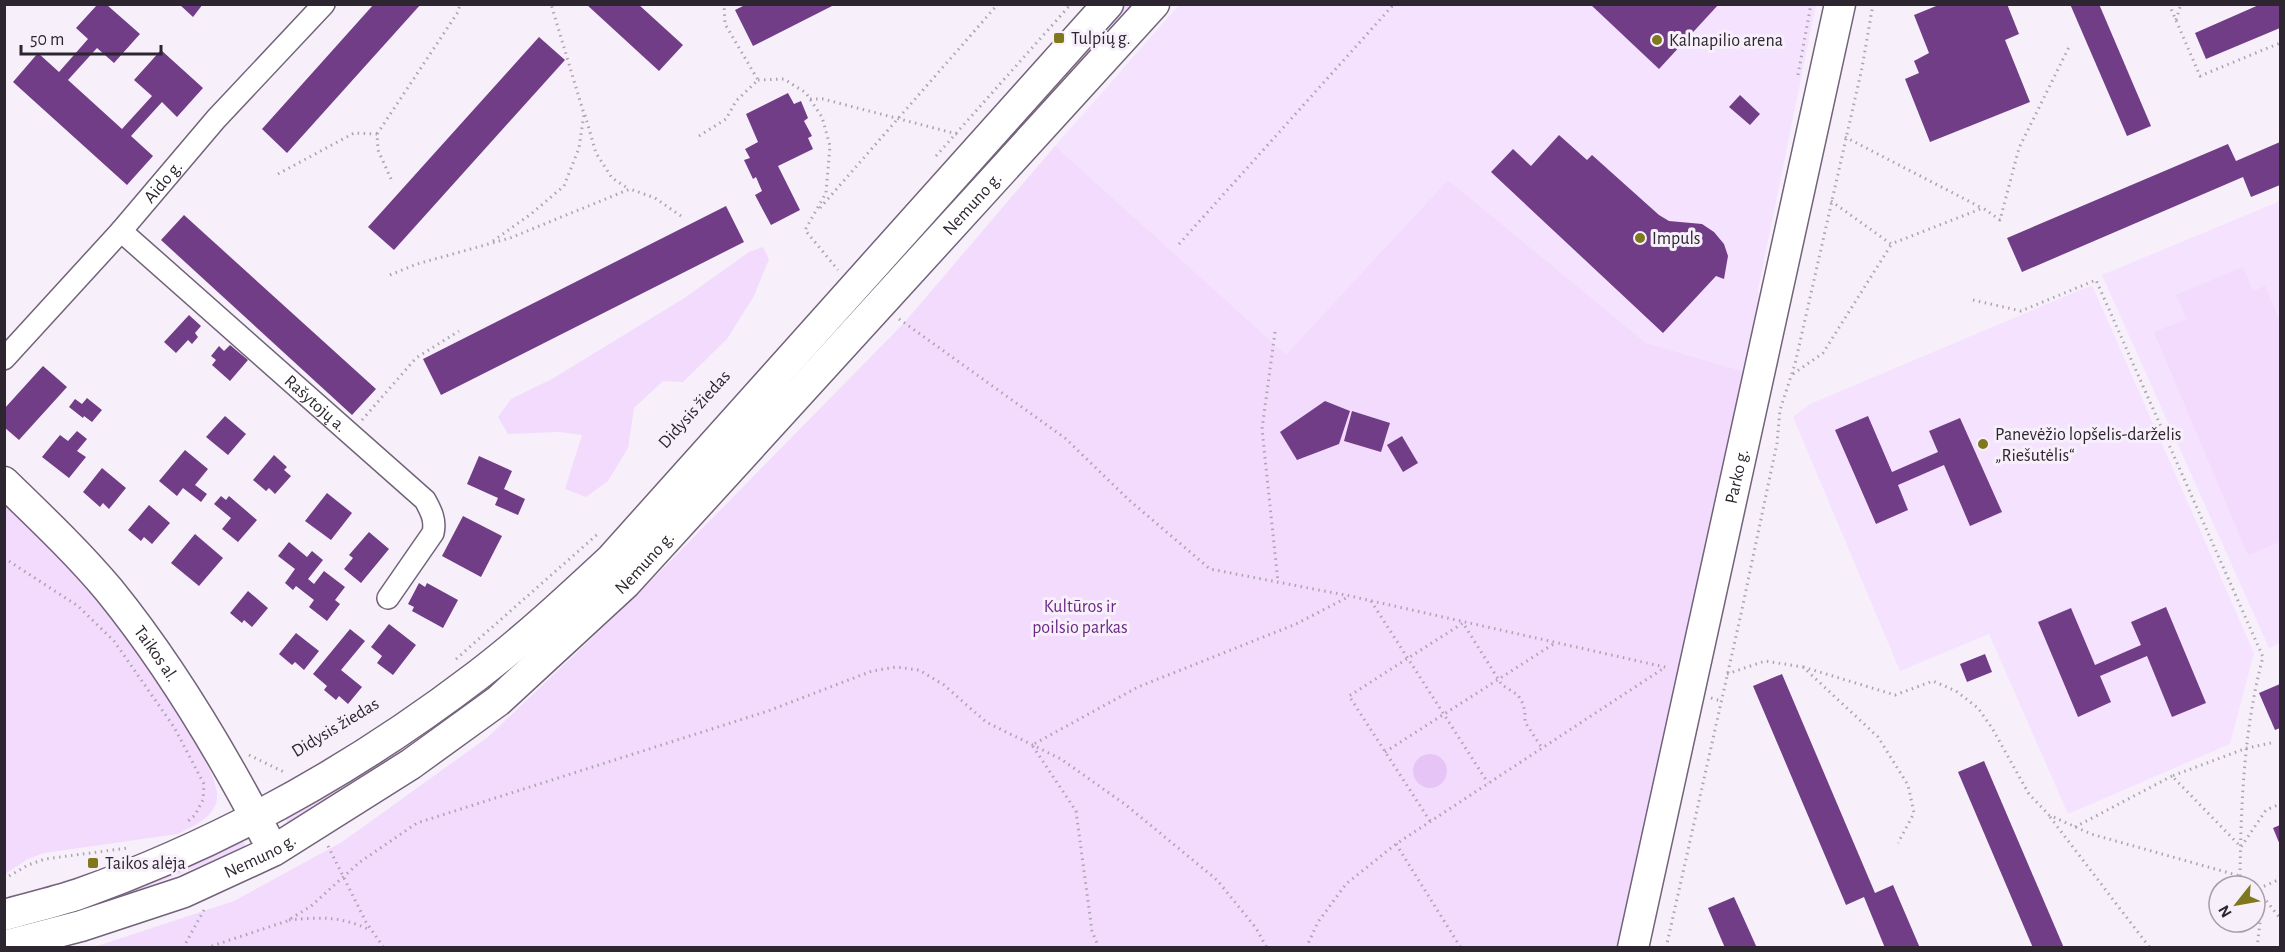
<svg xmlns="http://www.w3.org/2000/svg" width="2285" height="952" font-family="'Alegreya Sans',sans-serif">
  <rect width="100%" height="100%" fill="#f7f0fb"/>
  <g fill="#f5e2fe">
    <path d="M1179,5H1816L1758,290L1762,315L1749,373L1646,343L1448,180L1286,356L1055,146Z"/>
    <path d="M2280,201V643L2269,648L2102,275Z"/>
    <path d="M2092,285L2254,653L2230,744L2068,814L1989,634L1900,671L1793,417L1810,404Z"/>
  </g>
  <g fill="#f2dbfc">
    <path d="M1122,5H1134L785,396L515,670L417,744L289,824L287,822L286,818L289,816L471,696Z"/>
    <path d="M1055,146L1286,355L1448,180L1646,343L1749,373L1622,947L91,948L234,901L342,842L488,737L631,601L904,323Z"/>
    <path d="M763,247L769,259L754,296L727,339L683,382L663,381L634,408L628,448L608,481L586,497L565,489L582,435L560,432L508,434L498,417L511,399L552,379L686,297L749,252Z"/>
    <path d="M2243,267L2253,291L2265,286L2280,322V542L2248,555L2154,332L2187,319L2176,295Z"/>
    <path d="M5,505C27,527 52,549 73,572C102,603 223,763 217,799C214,818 193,826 178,834L44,853L28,859L5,874Z"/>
    <path d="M240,842H244L245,845L243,848C165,881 86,911 5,933V926Z"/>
  </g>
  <circle fill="#e6c5f6" cx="1430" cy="771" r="17"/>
  <g fill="#703d86">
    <path d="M179,4H203L193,17Z"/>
    <path d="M374,4H421L287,153L262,129Z"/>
    <path d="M586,4H638L683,45L659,71Z"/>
    <path d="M747,4H836L753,46L735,10Z"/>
    <path d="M1590,4H1719L1659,69Z"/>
    <path d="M1941,4H2007L2019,34L2005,40L2030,102L1930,142L1905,79L1919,73L1914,61L1929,53L1914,15Z"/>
    <path d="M2070,4H2099L2151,126L2127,136Z"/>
    <path d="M2261,4H2280V28L2206,59L2195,33Z"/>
    <path d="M97,5H107L140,34L114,63L97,48L68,80L122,129L152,96L134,80L161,50L203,88L177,117L162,102L131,136L153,156L127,185L13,82L38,53L59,72L88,39L76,28Z"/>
    <path d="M539,37L565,60L394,250L368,227Z"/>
    <path d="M788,93L794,104L801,101L808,118L804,121L812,136L808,138L813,149L778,166L800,210L771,225L755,195L762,191L756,177L753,179L744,160L750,158L745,149L758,142L746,114Z"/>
    <path d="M1740,95L1760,114L1750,125L1729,107Z"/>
    <path d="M1559,135L1587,160L1592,155L1659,215L1669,221L1702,224L1714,232L1724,244L1728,256L1724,279L1716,276L1663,333L1491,172L1513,149L1531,166Z"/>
    <path d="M2280,142V185L2251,197L2243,177L2022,272L2007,238L2228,144L2236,161Z"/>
    <path d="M726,206L744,242L441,395L423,359Z"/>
    <path d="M184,215L376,389L352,415L161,240Z"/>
    <path d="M189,315L201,326L195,333L198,337L192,344L188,340L176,353L164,342Z"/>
    <path d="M230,345L248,360L230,381L212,365L216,360L211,356L219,346L224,351Z"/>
    <path d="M43,366L67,387L19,440L4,427V409Z"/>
    <path d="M87,398L102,410L92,422L84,416L83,418L69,407L75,399L82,404Z"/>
    <path d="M1325,401L1350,411L1339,444L1297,460L1280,432Z"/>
    <path d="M1352,411L1390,423L1381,452L1344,441Z"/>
    <path d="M225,416L246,434L228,455L206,437Z"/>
    <path d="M1868,416L1892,472L1938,452L1929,431L1960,418L2002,512L1970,526L1944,465L1898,485L1908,510L1876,524L1835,430Z"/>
    <path d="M77,431L87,439L77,451L86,457L69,478L42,457L60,435L68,441Z"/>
    <path d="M1402,436L1418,463L1403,472L1387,445Z"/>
    <path d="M185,450L208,469L195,485L207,494L201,502L183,488L177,496L159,481Z"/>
    <path d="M274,455L287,467L284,470L291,476L275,494L269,488L266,491L253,480Z"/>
    <path d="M479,456L512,471L504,489L525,499L518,515L495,505L498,498L467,484Z"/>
    <path d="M102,468L126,488L109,509L103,503L100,507L83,492Z"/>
    <path d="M327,493L352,513L331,540L305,521Z"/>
    <path d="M221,496L226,500L229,496L257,520L238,542L222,529L231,518L214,504Z"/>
    <path d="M149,505L170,523L152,544L144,537L141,541L128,530Z"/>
    <path d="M463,516L502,536L481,577L442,556Z"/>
    <path d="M369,532L389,549L361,583L344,569L353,558L349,555Z"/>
    <path d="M195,534L223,558L199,586L171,563Z"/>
    <path d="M289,542L307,557L312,551L323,560L308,579L314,584L324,571L345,587L335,600L340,604L327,621L309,607L314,600L296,586L293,590L285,583L295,569L278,556Z"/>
    <path d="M419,583L425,587L427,583L458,600L443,628L412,611L414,607L408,604Z"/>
    <path d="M248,591L268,608L252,627L244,620L242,623L230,613Z"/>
    <path d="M2166,607L2206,703L2172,717L2147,656L2100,676L2111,702L2078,717L2038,622L2071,608L2095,665L2141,645L2131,622Z"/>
    <path d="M389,624L416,645L393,675L377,663L382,656L371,647Z"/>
    <path d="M350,629L365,641L341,670L362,687L348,704L339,696L336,700L324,690L327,686L313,674Z"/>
    <path d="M296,633L319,651L304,670L295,662L292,665L279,654Z"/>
    <path d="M1985,654L1992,672L1967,682L1960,664Z"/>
    <path d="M1782,674L1875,893L1893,885L1920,948H1885L1864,897L1846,905L1753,686Z"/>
    <path d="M2280,684V728L2275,730L2259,693Z"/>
    <path d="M1984,761L2064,948H2033L1958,772Z"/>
    <path d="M2280,825V845L2273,828Z"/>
    <path d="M1734,897L1757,948H1725L1708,908Z"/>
  </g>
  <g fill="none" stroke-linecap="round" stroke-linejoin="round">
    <g stroke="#72627a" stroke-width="24">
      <g id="minor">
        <path id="s1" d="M121,231L425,500C431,511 436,520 433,533L388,598"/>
        <path id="s2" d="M4,359L121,231L216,119L324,4"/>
      </g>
    </g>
    <g stroke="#72627a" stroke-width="33">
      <g id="secondary">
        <path id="s3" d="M4,482C40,517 77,552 109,590C170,665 220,749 265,835"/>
        <path d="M4,915C29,908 55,902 79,894C225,842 355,769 478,675C525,639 568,599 611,559L1108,4"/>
        <path id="s4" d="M4,946L81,926L184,892L273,851L411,764L498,701L626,583L1154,4"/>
        <path id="s5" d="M1633,948L1840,4"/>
      </g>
    </g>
    <g stroke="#aca5af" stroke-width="3" stroke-dasharray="1.5 4.5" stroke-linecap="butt">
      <path d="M2169,4L2200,76L2280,43"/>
      <path d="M2176,20L2181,4"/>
      <path d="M1798,75L1811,4"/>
      <path d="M758,80L784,79L806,93L822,117L830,146L826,193L805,230L838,270"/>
      <path d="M810,99H823L957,134"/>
      <path d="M585,115L596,153L612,178L629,189"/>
      <path d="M699,136L726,119L736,101L758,80L725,24L724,4"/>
      <path d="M1845,137L1982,208"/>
      <path d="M936,156L1071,4"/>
      <path d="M278,174L354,133L377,134"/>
      <path d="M391,179L378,150L377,134L458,12L460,4"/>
      <path d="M1831,201L1891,244L1983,208L2000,220L2019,148L2069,47"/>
      <path d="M820,208L998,4"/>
      <path d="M493,241L531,214L564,186L579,148L584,114L551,4"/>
      <path d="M1179,244L1394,4"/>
      <path d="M390,275L417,264L510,238L630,189L655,198L681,216"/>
      <path d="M1973,300L2021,311L2096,280L2263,657C2244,727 2241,803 2240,876"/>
      <path d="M899,319L1065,438L1129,500L1210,569L1350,596L1669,668"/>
      <path d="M1275,332L1262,429L1278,582"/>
      <path d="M1793,374L1823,353L1891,245"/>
      <path d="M362,420L416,358L459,331"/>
      <path d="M4,558L78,606L114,641L174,727L204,784L203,800L195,815L186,823"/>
      <path d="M1371,601L1488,783"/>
      <path d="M456,659L600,532"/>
      <path d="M1803,667L1895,695L1933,681L1956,691L1978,708L1992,728L2029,794L2049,815L2091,834L2240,876L2254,886"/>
      <path d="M1727,674L1765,661L1803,667L1878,737L1908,785L1914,813L1898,843"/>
      <path d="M1711,698L1721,701"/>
      <path d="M2271,743L2247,748L2172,776L2241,847L2266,810L2280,804"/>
      <path d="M1385,752L1555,643"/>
      <path d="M249,755L286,773"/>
      <path d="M2050,817L2150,948"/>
      <path d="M1430,821L1349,696L1463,623L1502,685L1518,695L1522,702L1525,711V722L1542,748"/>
      <path d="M2075,827L2172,776"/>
      <path d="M1396,844L1461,948"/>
      <path d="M328,846L366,922L384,948"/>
      <path d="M4,879L28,865L45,859L128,848"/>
      <path d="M2255,887L2280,918"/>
      <path d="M289,920C321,917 341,916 370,930"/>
      <path d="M183,948L204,910"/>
      <path d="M206,948L287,921L311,906L360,862L417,823L768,711L872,671L896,667L919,670L944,685L986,722L1061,759L1126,805L1217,880L1256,928L1267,948"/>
      <path d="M1099,948L1092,931L1076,811L1032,745L1138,687L1296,624L1348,597"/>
      <path d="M1306,948L1318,922L1346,884L1396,844L1664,668"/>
      <path d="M1666,948L1741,614L1777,443L1780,410L1795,364L1862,68L1873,4"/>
      <path d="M2257,948L2261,913L2258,889L2280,879"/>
    </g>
    <use href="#minor" stroke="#fff" stroke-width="21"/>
    <use href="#secondary" stroke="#fff" stroke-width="30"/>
  </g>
  <g fill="#7f781d" stroke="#f7f0fb" stroke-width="2">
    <rect x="1053" y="32" width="12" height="12" rx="3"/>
    <circle cx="1657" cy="40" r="6"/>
    <circle cx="1640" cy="238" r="6"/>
    <circle cx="1983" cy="444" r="6"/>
    <rect x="87" y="857" width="12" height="12" rx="3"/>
  </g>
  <g text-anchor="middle" stroke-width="6" stroke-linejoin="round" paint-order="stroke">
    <g font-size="18" fill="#2d2630" stroke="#f7f0fb" text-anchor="start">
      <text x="1071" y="44">Tulpių g.</text>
      <text x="1669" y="46">Kalnapilio arena</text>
      <text x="1652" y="244">Impuls</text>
      <text x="1995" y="440">Panevėžio lopšelis-darželis<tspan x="1995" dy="21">„Riešutėlis“</tspan></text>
      <text x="105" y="869">Taikos alėja</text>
    </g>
    <g font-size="18" fill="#2d2630" stroke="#f7f0fb">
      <text dy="6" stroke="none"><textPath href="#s2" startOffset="238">Aido g.</textPath></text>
      <text dy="6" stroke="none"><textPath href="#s4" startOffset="1244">Nemuno g.</textPath></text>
      <text dy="6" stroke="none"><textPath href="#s1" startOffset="260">Rašytojų a.</textPath></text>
      <text transform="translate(694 409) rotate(-48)" y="6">Didysis žiedas</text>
      <text dy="6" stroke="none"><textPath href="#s5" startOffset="483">Parko g.</textPath></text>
      <text dy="6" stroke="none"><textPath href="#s4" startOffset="758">Nemuno g.</textPath></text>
      <text dy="6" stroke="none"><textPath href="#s3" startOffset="230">Taikos al.</textPath></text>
      <text transform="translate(335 727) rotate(-31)" y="6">Didysis žiedas</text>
      <text dy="6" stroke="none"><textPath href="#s4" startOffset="272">Nemuno g.</textPath></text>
    </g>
    <g font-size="18" fill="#6b2886" stroke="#f7f0fb">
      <text x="1080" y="612">Kultūros ir<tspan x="1080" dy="21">poilsio parkas</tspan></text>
    </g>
  </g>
  <rect width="2285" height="952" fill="none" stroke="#2d2630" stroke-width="12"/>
  <g transform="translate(2237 904) rotate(239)"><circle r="28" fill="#f7f0fb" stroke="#a69faa" stroke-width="1.5"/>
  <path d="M0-4.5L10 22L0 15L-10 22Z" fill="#7f781d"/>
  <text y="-9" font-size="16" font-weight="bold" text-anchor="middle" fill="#2d2630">N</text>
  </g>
  <path d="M21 45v9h140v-9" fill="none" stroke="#2d2630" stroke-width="3"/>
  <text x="30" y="45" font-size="18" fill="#2d2630" stroke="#f7f0fb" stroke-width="4.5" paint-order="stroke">50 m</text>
</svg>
